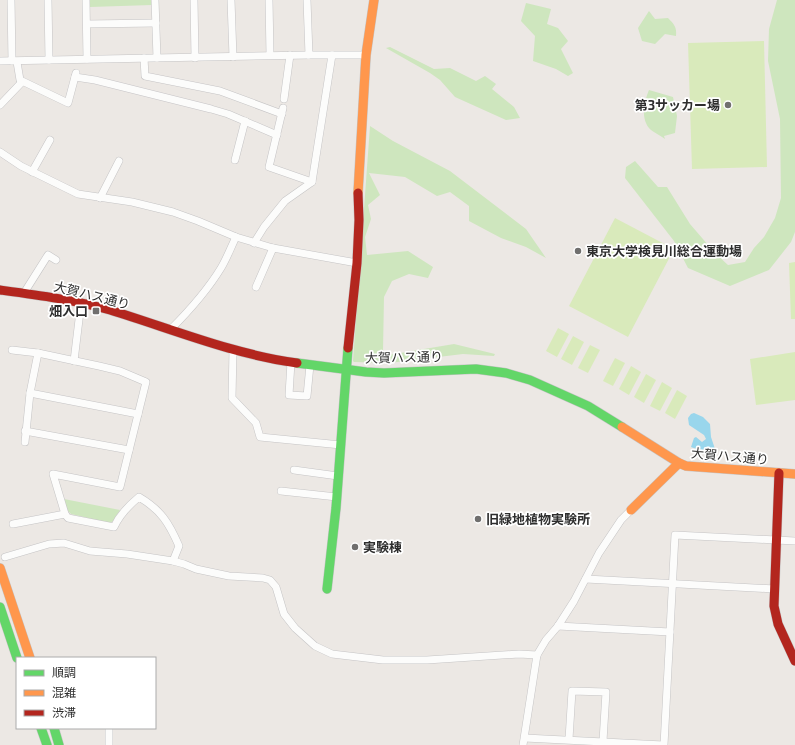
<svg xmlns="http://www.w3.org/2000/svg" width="795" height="745" font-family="'Exo 2','Noto Sans JP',sans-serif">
  <rect width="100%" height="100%" fill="#ece8e4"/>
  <g fill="#cee6be">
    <path d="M90,0H152V5L90,7Z"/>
    <path d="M777,0H795V232L791,242L769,270L730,286L688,268L674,241L625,178L626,167L635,161L658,187H667L690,224L715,253L728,265L745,262L754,248L764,237L775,218L781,198L780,119L768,61L769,29Z"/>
    <path d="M526,3L551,9L547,24L558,28L568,41L561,49L573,73L568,76L556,69L533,61L535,36L521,21Z"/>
    <path d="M649,11L655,19L668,18C674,24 677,27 676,36L665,34L655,44L642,41L638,28Z"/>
    <path d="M390,47L434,69L450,68L476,81L485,76L496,84L492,89L514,107L520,118L506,120L455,97L440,80L430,73L386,48Z"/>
    <path d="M649,90L673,97L677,116L675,133L664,136L665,139C661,136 655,133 651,130C640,120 644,102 649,90Z"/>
    <path d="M370,126L393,141L450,171L526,229L546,258L526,247L501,238L469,221V206L450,192L437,196L405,177L369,173L380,195L368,205L371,219L365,237L367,255L408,251L433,267L428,278L409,274L392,281L384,297L383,351L388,355L454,344L495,354L494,356L463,354L389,363L354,362L353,361Z"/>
    <path d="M64,499L120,510L113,521L110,523L71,514L67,510Z"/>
  </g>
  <g fill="#d9eabb">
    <path d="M764,41L767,167L692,169L688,43Z"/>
    <path d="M615,218L674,249L628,337L569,306Z"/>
    <path d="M795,262V319H791L789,263Z"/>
    <path d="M558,328L569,334L557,357L546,351Z"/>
    <path d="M573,336L584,342L572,365L561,359Z"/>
    <path d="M590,345L600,350L588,373L578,368Z"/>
    <path d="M795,352V400L756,405L750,359Z"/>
    <path d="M615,358L625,363L613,386L603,381Z"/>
    <path d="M631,366L641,372L629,395L619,389Z"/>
    <path d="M646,374L656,380L644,403L634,397Z"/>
    <path d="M662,382L672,388L660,411L650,406Z"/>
    <path d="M677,390L687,396L675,419L665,413Z"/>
  </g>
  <path fill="#99d6ec" d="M694,413L703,417L710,424L711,437L715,449L713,451C709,451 695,449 691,447L694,438L696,437L702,442L706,439L704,435L689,425L688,418L691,414Z"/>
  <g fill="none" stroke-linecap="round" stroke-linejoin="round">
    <g stroke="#c5c4c5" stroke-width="8">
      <g id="street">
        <path d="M11,0L12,61"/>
        <path d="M48,0L49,60"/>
        <path d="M86,0L87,59"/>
        <path d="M155,0L157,58"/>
        <path d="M194,0L195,58"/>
        <path d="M231,0L233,57"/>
        <path d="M269,0L270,55"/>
        <path d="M307,0L309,55"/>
        <path d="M87,24L156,23"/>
        <path d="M144,58L145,76L220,91L282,114"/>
        <path d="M0,61L309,55H366"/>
        <path d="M17,62L20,80L68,103L76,73"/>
        <path d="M75,77L95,80L211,109L228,114L277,135"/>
        <path d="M284,99L290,55"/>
        <path d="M0,105L22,82"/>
        <path d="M283,108L269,167L312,182"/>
        <path d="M0,152L21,166L78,194L132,202L173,212L198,221L236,237L273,248L357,263"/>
        <path d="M235,160L245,121"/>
        <path d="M32,172L50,140"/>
        <path d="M100,198L119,161"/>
        <path d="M254,243L264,227L285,201L312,182L332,55"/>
        <path d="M256,287L273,248"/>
        <path d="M24,293L48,255L56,260"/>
        <path d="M170,330C189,311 207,291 221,268C227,258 231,247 236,237"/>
        <path d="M12,350L38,353L99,366L120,371L146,382L120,487L53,474L65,514"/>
        <path d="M233,350L232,398L256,423L260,437L341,445"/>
        <path d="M74,361L81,303"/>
        <path d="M291,362L289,395L307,396L310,365"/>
        <path d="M30,393L138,414"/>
        <path d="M25,431L129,450"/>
        <path d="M25,442L30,393L38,353"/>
        <path d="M294,470L338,476"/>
        <path d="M281,491L337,497"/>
        <path d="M13,524L65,514L68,518L114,527C120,514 128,506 139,497C161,510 169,523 179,546L173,561"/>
        <path d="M5,557L49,544L64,543L90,551L127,554L173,561L184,564L196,569L229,576L263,578L270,580L276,587L284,614L295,628L315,646L332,654L383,660H427L519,654L537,655"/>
        <path d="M586,579L774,589"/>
        <path d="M558,626L670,632"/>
        <path d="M109,728V745"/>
        <path d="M525,738L663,745"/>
        <path d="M569,739L572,691L606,692L603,741"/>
        <path d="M523,745L537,655L546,640L558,626L574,601L599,553L621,520L631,510"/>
        <path d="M664,745L675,535L795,541"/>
      </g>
    </g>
    <g stroke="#c5c4c5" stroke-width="10">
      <g id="fast">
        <path d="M297,363L366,372L384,373L476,369L506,373L530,380L588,406L622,427"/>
        <path d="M327,589L336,508L348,348"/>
        <path d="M0,607L17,658"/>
        <path d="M41,728L47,745"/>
        <path d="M54,728L59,745"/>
      </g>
    </g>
    <g stroke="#c5c4c5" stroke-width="10">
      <g id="slow">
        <path d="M358,193L366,55L374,0"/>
        <path d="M622,427L679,463L686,466L795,474"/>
        <path d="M631,510L679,463"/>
        <path d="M0,568L30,658"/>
      </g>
    </g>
    <g stroke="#c5c4c5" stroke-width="10">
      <g id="jam">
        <path d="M0,290C37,295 75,300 110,310C172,329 232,354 297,363"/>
        <path d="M348,348L357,263L359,220L358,193"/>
        <path d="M779,473L774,606L778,624L795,661"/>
      </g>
    </g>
    <use href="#street" stroke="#fcfcfb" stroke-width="7"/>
    <use href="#fast" stroke="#63d668" stroke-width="9"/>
    <use href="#slow" stroke="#ff974d" stroke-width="9"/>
    <use href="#jam" stroke="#b3261e" stroke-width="9"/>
  </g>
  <g fill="#706f6e" stroke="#fff" stroke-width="1.5">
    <circle cx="728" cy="105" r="4"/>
    <circle cx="578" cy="251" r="4"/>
    <rect x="92" y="307" width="8" height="8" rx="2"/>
    <circle cx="478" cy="519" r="4"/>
    <circle cx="355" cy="547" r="4"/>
  </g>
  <g text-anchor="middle" stroke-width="3.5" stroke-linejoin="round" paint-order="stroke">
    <g font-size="13" font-weight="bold" fill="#2e2e2e" stroke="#fff" text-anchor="start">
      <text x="720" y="110" text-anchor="end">第3サッカー場</text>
      <text x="586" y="256">東京大学検見川総合運動場</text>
      <text x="88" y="316" text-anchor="end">畑入口</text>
      <text x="486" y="524">旧緑地植物実験所</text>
      <text x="363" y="552">実験棟</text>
    </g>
    <g font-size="13" fill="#2e2e2e" stroke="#fff">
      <text transform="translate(92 295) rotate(14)" y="5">大賀ハス通り</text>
      <text transform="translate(404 357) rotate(-1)" y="5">大賀ハス通り</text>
      <text transform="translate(730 456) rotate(5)" y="5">大賀ハス通り</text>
    </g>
  </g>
  <rect x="16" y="657" width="140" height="72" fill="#ffffff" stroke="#ababab"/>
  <rect x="24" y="670" width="20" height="6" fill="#63d668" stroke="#ababab"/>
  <text x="52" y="677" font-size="12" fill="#2e2e2e">順調</text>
  <rect x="24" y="690" width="20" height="6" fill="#ff974d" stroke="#ababab"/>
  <text x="52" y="697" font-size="12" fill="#2e2e2e">混雑</text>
  <rect x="24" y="710" width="20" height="6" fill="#b3261e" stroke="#ababab"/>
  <text x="52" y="717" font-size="12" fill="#2e2e2e">渋滞</text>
</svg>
